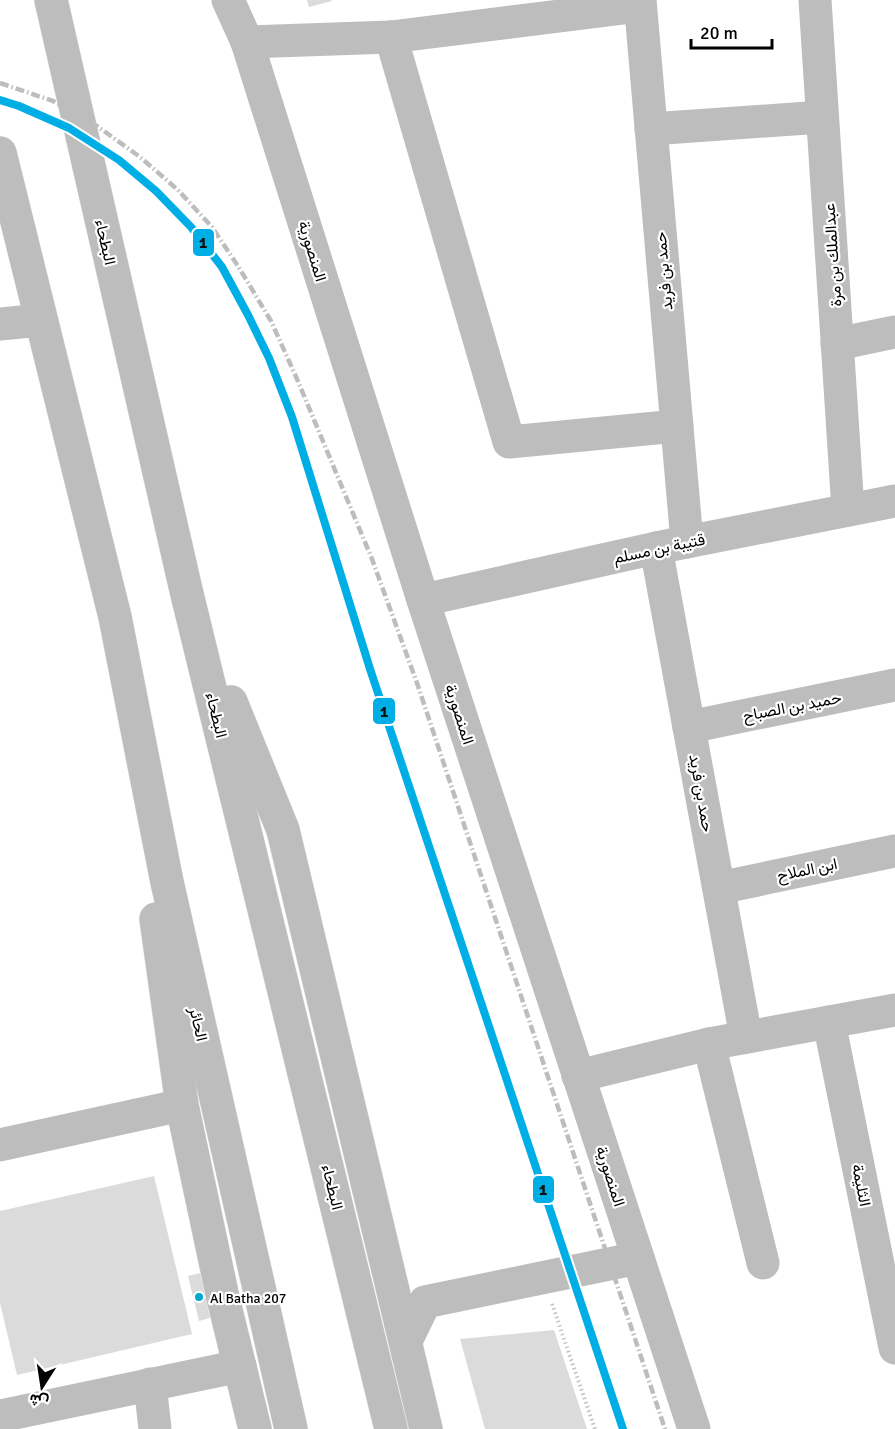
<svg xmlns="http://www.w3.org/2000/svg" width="895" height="1429" font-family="Signika,Vazirmatn,sans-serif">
  <rect width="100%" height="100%" fill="#fff"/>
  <g fill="#dbdbdb">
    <path d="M307,0H331L332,1L309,7Z"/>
    <path d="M154,1176L192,1334L17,1375L0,1303V1211Z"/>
    <path d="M200,1273L210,1318L199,1321L188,1276Z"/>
    <path d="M554,1330L587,1429H485L460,1339Z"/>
  </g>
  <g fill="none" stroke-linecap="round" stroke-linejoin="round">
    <g stroke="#dbdbdb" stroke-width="34">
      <g id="major">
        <path d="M51,0L186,590L391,1429"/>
        <path d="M0,153L115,617L167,882L291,1429"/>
        <path d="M231,702L283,830L426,1429"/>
        <path d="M156,919L182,1105L223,1298L255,1429"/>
      </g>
    </g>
    <path stroke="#c2c2c2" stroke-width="4" stroke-dasharray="1.5 3" stroke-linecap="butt" d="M552,1304L595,1429"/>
    <g stroke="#bdbdbd" stroke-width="33">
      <path d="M228,0L247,42L423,600L694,1429"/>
      <path d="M640,0L687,542"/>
      <path d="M815,0L848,510"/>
      <path d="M391,37L509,442L677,426"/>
      <path d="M247,42L391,37L640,6"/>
      <path d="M651,129L822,117"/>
      <path d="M0,324L41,320"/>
      <path d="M837,344L895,332"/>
      <path d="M656,548L746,1037"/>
      <path d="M423,600L656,548L895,501"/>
      <path d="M689,727L895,685"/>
      <path d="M719,888L895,851"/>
      <path d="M829,1022L895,1348"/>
      <path d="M709,1044L763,1263"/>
      <path d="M578,1076L709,1044L895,1010"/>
      <path d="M0,1145L182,1105"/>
      <path d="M406,1341L425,1302L638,1258"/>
      <path d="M150,1384L155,1429"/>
      <path d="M0,1416L240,1366"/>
    </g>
    <use href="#major" stroke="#bdbdbd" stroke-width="33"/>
    <path stroke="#bdbdbd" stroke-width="4.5" stroke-dasharray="9 3 1.5 3" stroke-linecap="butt" d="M0,83L53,101L97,126L140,157L178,190L212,227L238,266L271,321L297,379L372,559L417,683L665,1429"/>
    <g stroke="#fff" stroke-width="12">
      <path id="metro-1" d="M0,100L19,106L69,128L119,160L156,191L191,227L222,267L248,315L269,358L292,417L370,669L623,1429"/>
    </g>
    <use href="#metro-1" stroke="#00aee6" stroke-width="8"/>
  </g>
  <circle fill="#00a9ce" stroke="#fff" stroke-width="2" cx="199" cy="1297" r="5"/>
  <g text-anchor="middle" stroke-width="4.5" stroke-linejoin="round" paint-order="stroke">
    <g font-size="14" fill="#000" stroke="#fff" text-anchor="start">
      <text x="210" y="1303">Al Batha 207</text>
    </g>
    <g font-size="16" fill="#000" stroke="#fff">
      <text transform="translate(106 242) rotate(77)" y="6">البطحاء</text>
      <text transform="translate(313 251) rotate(73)" y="6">المنصورية</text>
      <text transform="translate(832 255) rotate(-94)" y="6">عبدالملك بن مرة</text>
      <text transform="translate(663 271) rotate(-95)" y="6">حمد بن فريد</text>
      <text transform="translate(659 548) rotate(-12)" y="6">قتيبة بن مسلم</text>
      <text transform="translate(792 706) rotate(-11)" y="6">حميد بن الصباح</text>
      <text transform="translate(460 714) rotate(72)" y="6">المنصورية</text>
      <text transform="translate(217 715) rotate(76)" y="6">البطحاء</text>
      <text transform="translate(702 793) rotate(80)" y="6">حمد بن فريد</text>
      <text transform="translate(807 869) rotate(-12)" y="6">ابن الملاح</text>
      <text transform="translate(199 1024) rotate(77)" y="6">الحائر</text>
      <text transform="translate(611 1176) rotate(72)" y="6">المنصورية</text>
      <text transform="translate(862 1185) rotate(79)" y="6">الثليمة</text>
      <text transform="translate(333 1187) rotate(76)" y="6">البطحاء</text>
    </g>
  </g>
  <g stroke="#fff" stroke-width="2">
    <rect x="192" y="228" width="23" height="29" rx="6" fill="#00aee6"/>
    <rect x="372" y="697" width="24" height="28" rx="6" fill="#00aee6"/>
    <rect x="532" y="1175" width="23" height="29" rx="6" fill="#00aee6"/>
  </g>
  <g font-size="16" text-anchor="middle" font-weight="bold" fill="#111">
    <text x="203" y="248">1</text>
    <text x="384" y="717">1</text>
    <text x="543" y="1195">1</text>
  </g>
  <g transform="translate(42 1387) rotate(192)" stroke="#ffffff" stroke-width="4.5" paint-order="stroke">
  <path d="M0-4.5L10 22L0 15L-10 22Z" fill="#000000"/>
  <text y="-9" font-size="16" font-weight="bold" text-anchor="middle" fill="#000000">ش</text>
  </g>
  <path d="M691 39v9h81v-9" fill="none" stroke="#000000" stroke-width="3"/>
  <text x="700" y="39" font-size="18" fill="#000000" stroke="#ffffff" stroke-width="4.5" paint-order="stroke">20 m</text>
</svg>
